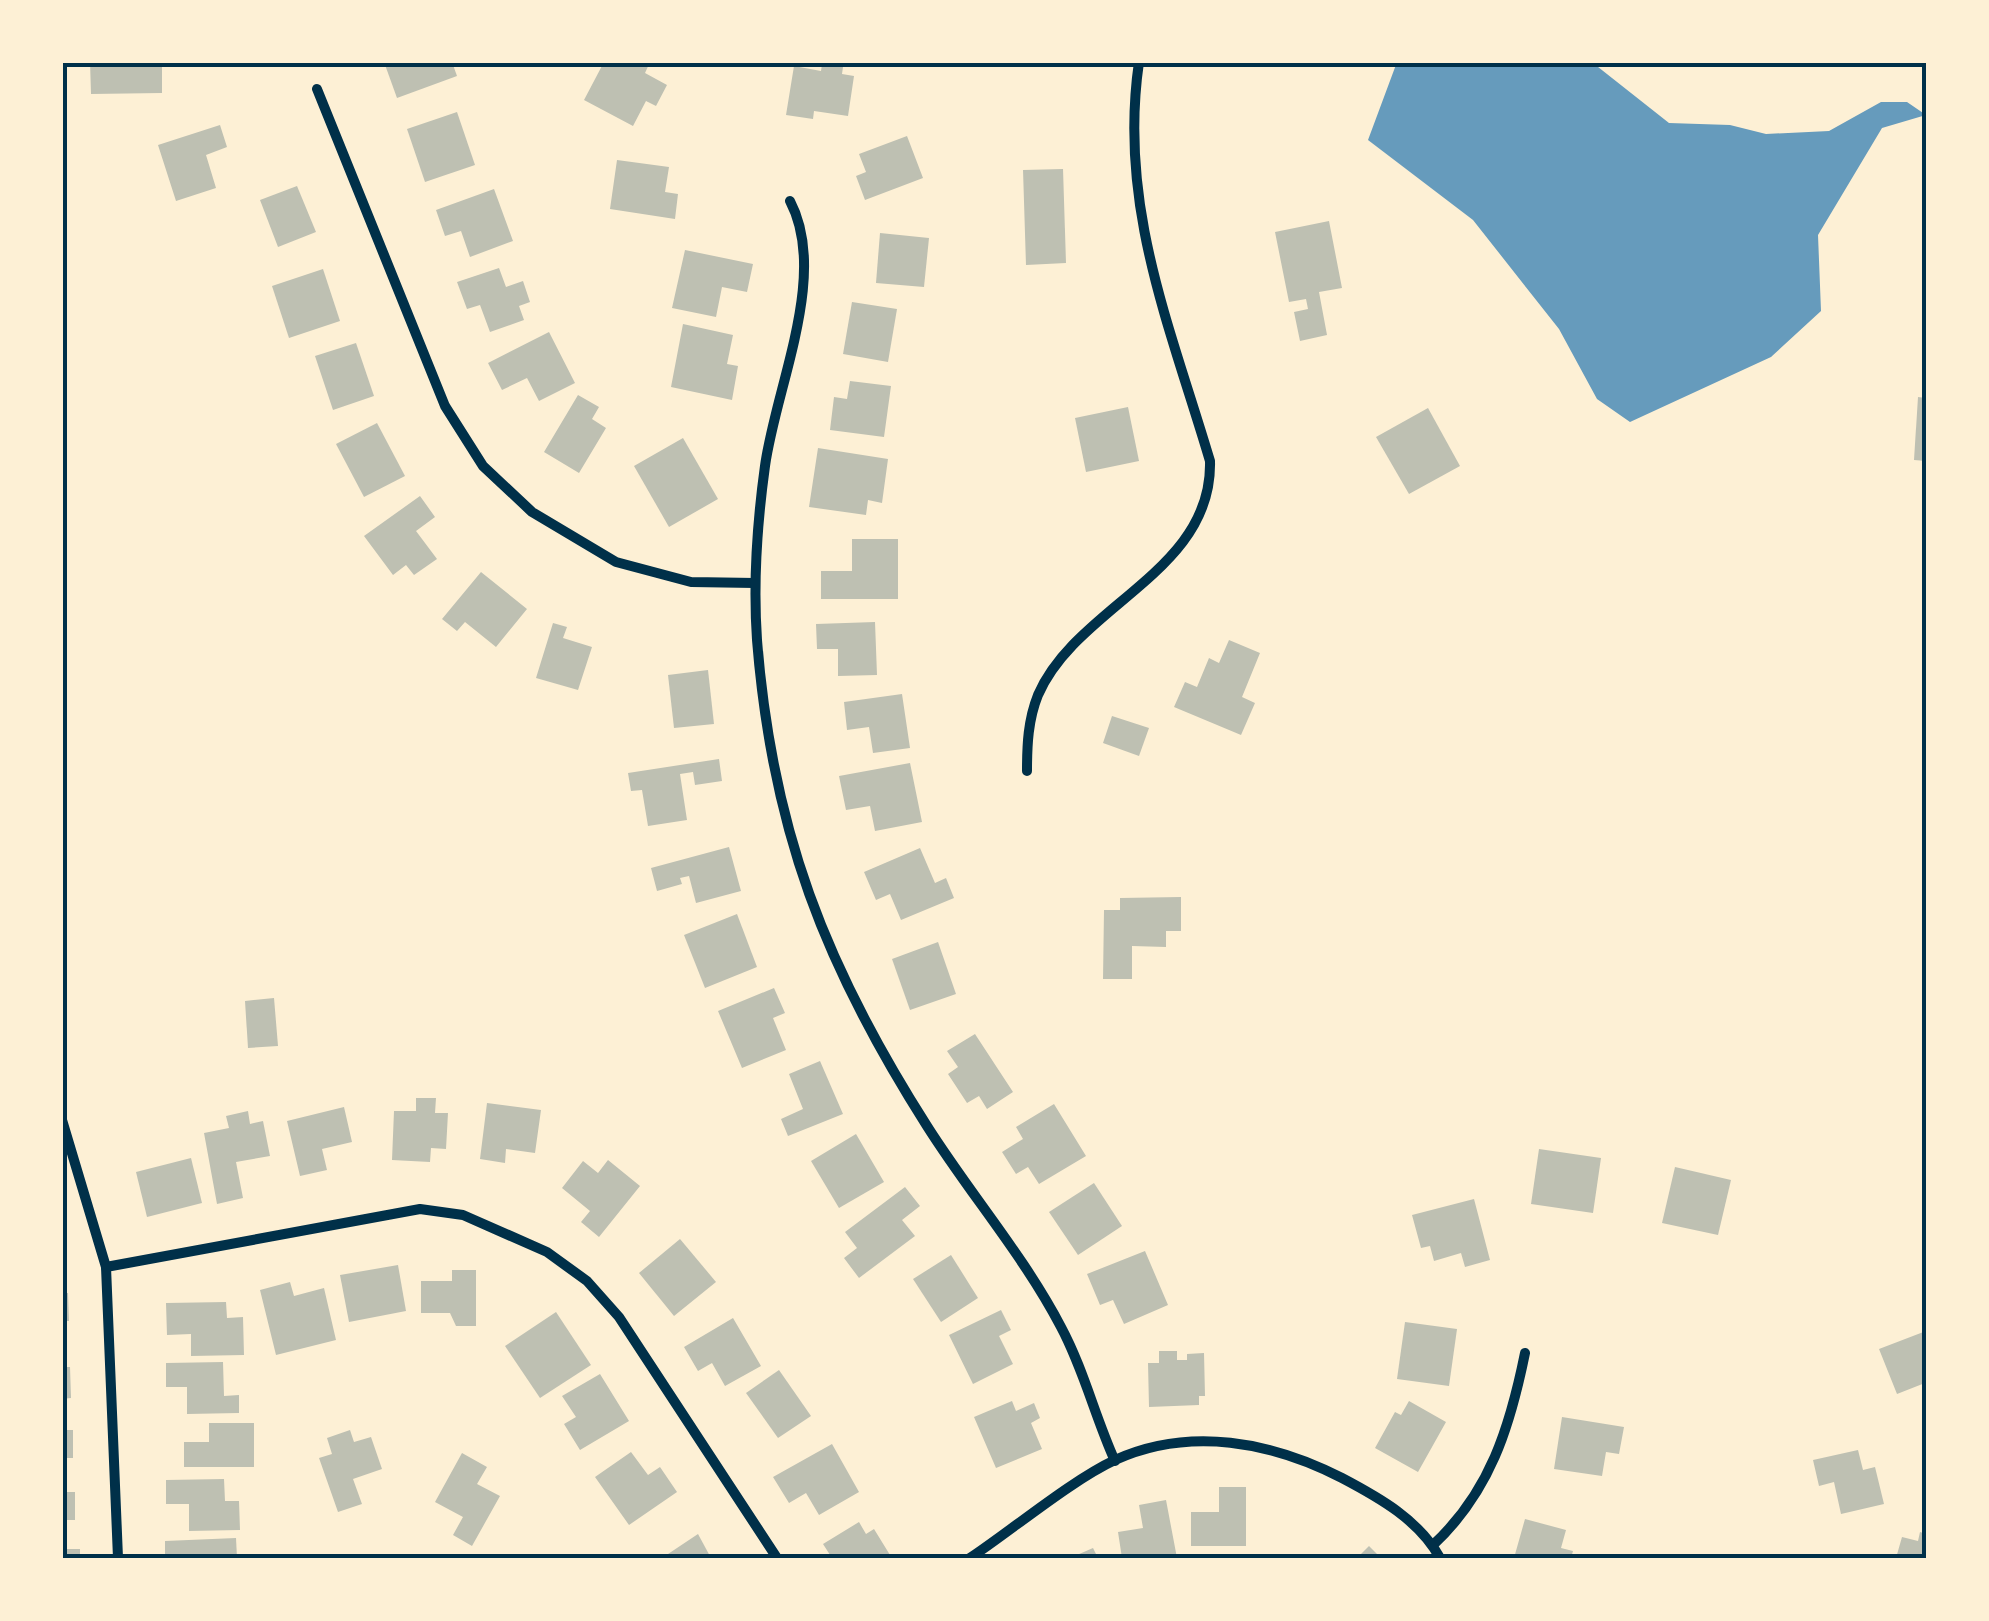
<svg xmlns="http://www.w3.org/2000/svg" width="1989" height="1621" font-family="Spectral,serif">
  <rect width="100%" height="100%" fill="#fdf0d5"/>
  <path fill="#669bbc" d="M1397,62L1593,63L1669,123L1730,125L1766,134L1829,131L1881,102H1907L1926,115L1882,128L1818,235L1821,311L1771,357L1630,422L1597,399L1559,329L1473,220L1368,140Z"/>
  <g fill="#bec0b2">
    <path d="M90,62L162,65V93L91,94Z"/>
    <path d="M384,62H452L457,76L397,98Z"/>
    <path d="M604,62H650L645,73L667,85L656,106L646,101L633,126L584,100Z"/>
    <path d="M822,64L843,67L842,74L854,76L848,116L814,111L813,119L786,115L794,66L821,71Z"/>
    <path d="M457,112L475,165L425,182L407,129Z"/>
    <path d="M220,125L227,147L206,155L216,188L176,201L158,145Z"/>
    <path d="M907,136L923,178L865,200L856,176L866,172L859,154Z"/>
    <path d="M617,160L669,167L665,192L678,194L675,219L610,209Z"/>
    <path d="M1063,169L1066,263L1026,265L1023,170Z"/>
    <path d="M297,186L316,232L278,247L260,200Z"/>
    <path d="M494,189L513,241L470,257L461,231L445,236L436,210Z"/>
    <path d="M1329,221L1342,288L1319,292L1327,335L1300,341L1294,312L1308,309L1306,299L1289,302L1275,232Z"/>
    <path d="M880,233L929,238L924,287L876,283Z"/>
    <path d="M685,250L753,264L747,292L722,287L716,317L672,308Z"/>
    <path d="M499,268L506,287L523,281L530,302L519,306L524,320L490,332L480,305L467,309L457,282Z"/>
    <path d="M323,269L340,321L289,338L272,286Z"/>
    <path d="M852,302L897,309L888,362L843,354Z"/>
    <path d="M683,324L733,335L727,364L738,366L732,400L671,387Z"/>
    <path d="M549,332L575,383L539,401L527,378L502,390L488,363Z"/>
    <path d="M356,343L374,396L333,410L315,356Z"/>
    <path d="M850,381L891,386L884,437L830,430L834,397L847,399Z"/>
    <path d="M578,395L599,407L592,419L606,428L579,473L544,452Z"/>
    <path d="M1918,397L1926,398V461L1914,460Z"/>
    <path d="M1128,407L1139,461L1086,472L1075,418Z"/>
    <path d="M1428,408L1460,466L1409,494L1376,437Z"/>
    <path d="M377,423L405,476L364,497L336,444Z"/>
    <path d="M683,438L718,499L669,527L634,466Z"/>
    <path d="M818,448L888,459L882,503L868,500L866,515L809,507Z"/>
    <path d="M420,496L435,517L416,531L437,559L414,575L406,565L393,575L364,536Z"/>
    <path d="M852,539H898V599H821V571H852Z"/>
    <path d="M481,572L527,609L496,647L465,622L457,631L442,619Z"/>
    <path d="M875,622L877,675L838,676V649H817L816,624Z"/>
    <path d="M553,623L567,627L563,638L592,647L578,690L536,678Z"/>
    <path d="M1229,640L1260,653L1242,697L1255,703L1241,735L1174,707L1185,682L1197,687L1209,658L1219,663Z"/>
    <path d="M708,670L714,724L674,728L668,675Z"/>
    <path d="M902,694L910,748L873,753L869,727L847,730L844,702Z"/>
    <path d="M1112,716L1149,728L1139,756L1103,743Z"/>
    <path d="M719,759L722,781L695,785L693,772L680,774L687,820L648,826L642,790L631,791L628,773Z"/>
    <path d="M910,763L922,822L875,831L870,806L846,810L839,776Z"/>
    <path d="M729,847L741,891L696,903L689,876L680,878L682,884L657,891L651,868Z"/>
    <path d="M920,848L935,883L946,878L954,898L901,920L890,894L876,900L864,872Z"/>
    <path d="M1181,897V931H1166V947L1132,946V979H1103L1104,910H1120V898Z"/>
    <path d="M737,914L757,967L705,988L684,935Z"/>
    <path d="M938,942L956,994L910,1010L892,959Z"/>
    <path d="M774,988L785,1013L773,1018L786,1050L742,1068L718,1011Z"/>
    <path d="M274,998L278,1046L248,1048L245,1001Z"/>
    <path d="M975,1034L1013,1092L987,1109L979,1096L967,1103L948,1074L958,1067L947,1051Z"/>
    <path d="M820,1061L843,1114L788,1136L781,1119L803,1109L789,1074Z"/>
    <path d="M416,1098H436L435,1113H448L446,1149L431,1148L430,1162L392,1160L394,1111H416Z"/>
    <path d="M487,1103L541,1110L535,1153L506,1149L505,1163L480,1159Z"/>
    <path d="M1054,1104L1086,1156L1039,1184L1028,1167L1016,1174L1002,1152L1023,1139L1016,1127Z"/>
    <path d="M344,1107L352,1142L322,1149L327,1170L300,1176L287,1121Z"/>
    <path d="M248,1111L250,1124L263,1121L270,1156L236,1162L243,1198L217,1204L204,1133L229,1128L226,1116Z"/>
    <path d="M856,1134L884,1182L839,1208L811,1161Z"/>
    <path d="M1539,1149L1601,1158L1593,1213L1531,1204Z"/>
    <path d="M191,1158L202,1203L147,1217L136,1172Z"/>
    <path d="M608,1160L640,1186L599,1237L581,1222L590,1211L562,1188L583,1161L598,1173Z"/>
    <path d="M1675,1167L1731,1180L1718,1235L1662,1223Z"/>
    <path d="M1094,1183L1122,1226L1078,1255L1049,1212Z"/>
    <path d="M905,1187L920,1206L902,1220L915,1236L859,1278L844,1258L857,1248L845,1232Z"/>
    <path d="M1474,1199L1490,1260L1465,1267L1461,1253L1434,1261L1430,1246L1421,1248L1412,1215Z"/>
    <path d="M680,1239L716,1282L674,1316L639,1273Z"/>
    <path d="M1145,1251L1168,1305L1124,1324L1113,1300L1100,1305L1087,1274Z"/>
    <path d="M951,1255L978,1298L941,1322L913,1279Z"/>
    <path d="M398,1265L406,1311L349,1322L340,1275Z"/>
    <path d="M452,1270H476V1326H456L450,1313H421V1281H452Z"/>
    <path d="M290,1282L294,1296L324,1288L336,1340L276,1355L260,1290Z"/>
    <path d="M62,1293H68L69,1321H62Z"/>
    <path d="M226,1302L227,1318L243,1317L244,1355L191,1356V1334L167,1335L166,1303Z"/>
    <path d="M1001,1310L1011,1330L999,1336L1013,1364L973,1384L949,1335Z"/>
    <path d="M556,1312L591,1365L540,1398L505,1346Z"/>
    <path d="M733,1318L761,1366L725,1386L712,1363L698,1371L684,1347Z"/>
    <path d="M1405,1322L1457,1329L1449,1386L1397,1379Z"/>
    <path d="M1926,1331V1373L1922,1375L1925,1383L1897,1394L1879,1349Z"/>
    <path d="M1159,1351H1177V1360H1187V1354L1204,1353L1205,1396H1199V1405L1149,1407L1148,1363H1159Z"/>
    <path d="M223,1362L224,1396L239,1395V1413L187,1414V1387H166V1363Z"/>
    <path d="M62,1367H70L71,1398L62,1399Z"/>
    <path d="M779,1370L811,1416L778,1438L746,1393Z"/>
    <path d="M600,1374L629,1421L580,1450L564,1424L576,1417L562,1396Z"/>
    <path d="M1012,1401L1016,1411L1034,1403L1040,1418L1031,1423L1042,1449L996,1468L974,1417Z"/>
    <path d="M1409,1401L1446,1422L1418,1472L1375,1448L1395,1412L1401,1415Z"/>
    <path d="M1562,1417L1624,1427L1619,1454L1606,1452L1602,1476L1554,1469Z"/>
    <path d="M209,1423H254V1467H184V1442H209Z"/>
    <rect x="62" y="1430" width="11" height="28"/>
    <path d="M350,1430L354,1442L371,1437L382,1469L353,1479L362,1504L338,1512L319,1458L332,1454L327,1438Z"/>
    <path d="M832,1444L859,1492L819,1515L806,1493L789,1503L773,1477Z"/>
    <path d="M1858,1450L1863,1470L1875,1467L1884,1504L1841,1514L1834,1482L1819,1486L1813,1460Z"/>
    <path d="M631,1452L648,1475L660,1467L677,1492L629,1525L595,1477Z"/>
    <path d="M462,1453L487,1467L477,1484L500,1496L472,1546L453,1535L463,1517L435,1502Z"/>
    <path d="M224,1479L225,1501H239L240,1530L189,1531V1504H166V1480Z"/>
    <path d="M1219,1487H1246V1546H1191V1512H1219Z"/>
    <rect x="62" y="1492" width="13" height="28"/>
    <path d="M1166,1500L1177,1558H1122L1118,1532L1143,1528L1139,1505Z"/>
    <path d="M1525,1519L1566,1530L1561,1548L1573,1551L1571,1558H1514Z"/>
    <path d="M859,1522L866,1534L874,1529L890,1555L832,1558L823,1544Z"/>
    <path d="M1920,1532L1926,1534V1558H1896L1902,1537L1918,1541Z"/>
    <path d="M698,1534L711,1558H662Z"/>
    <path d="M236,1538L237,1558H165V1541Z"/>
    <path d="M1369,1546L1381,1558H1357Z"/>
    <path d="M1093,1548L1098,1558H1070Z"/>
    <rect x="62" y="1549" width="18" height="9"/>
  </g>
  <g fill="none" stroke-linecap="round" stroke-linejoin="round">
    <g stroke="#003049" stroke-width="10">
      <path d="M317,89L445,406L483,466L532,512L616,562L691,582L755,583"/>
      <path d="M790,201C829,275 776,386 765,466C757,524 753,582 757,640C772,830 825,966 927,1126C970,1194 1024,1256 1061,1327C1084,1370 1095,1417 1115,1461"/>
      <path d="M1027,771C1027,745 1028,720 1038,695C1077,605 1213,572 1210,461C1170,326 1118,206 1139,62"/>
      <path d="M62,1120L106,1267L118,1558"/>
      <path d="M106,1267L420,1209L463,1215L547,1252L587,1281L619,1317L777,1558"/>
      <path d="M1433,1545C1490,1492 1510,1427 1525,1353"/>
      <path d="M970,1558C1012,1530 1072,1480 1115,1460C1190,1426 1272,1442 1342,1478C1380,1498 1419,1520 1440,1558"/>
    </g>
  </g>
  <rect width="1989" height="1621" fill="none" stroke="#fdf0d5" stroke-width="130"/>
  <rect x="65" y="65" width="1859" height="1491" fill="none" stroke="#003049" stroke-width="4"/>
</svg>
